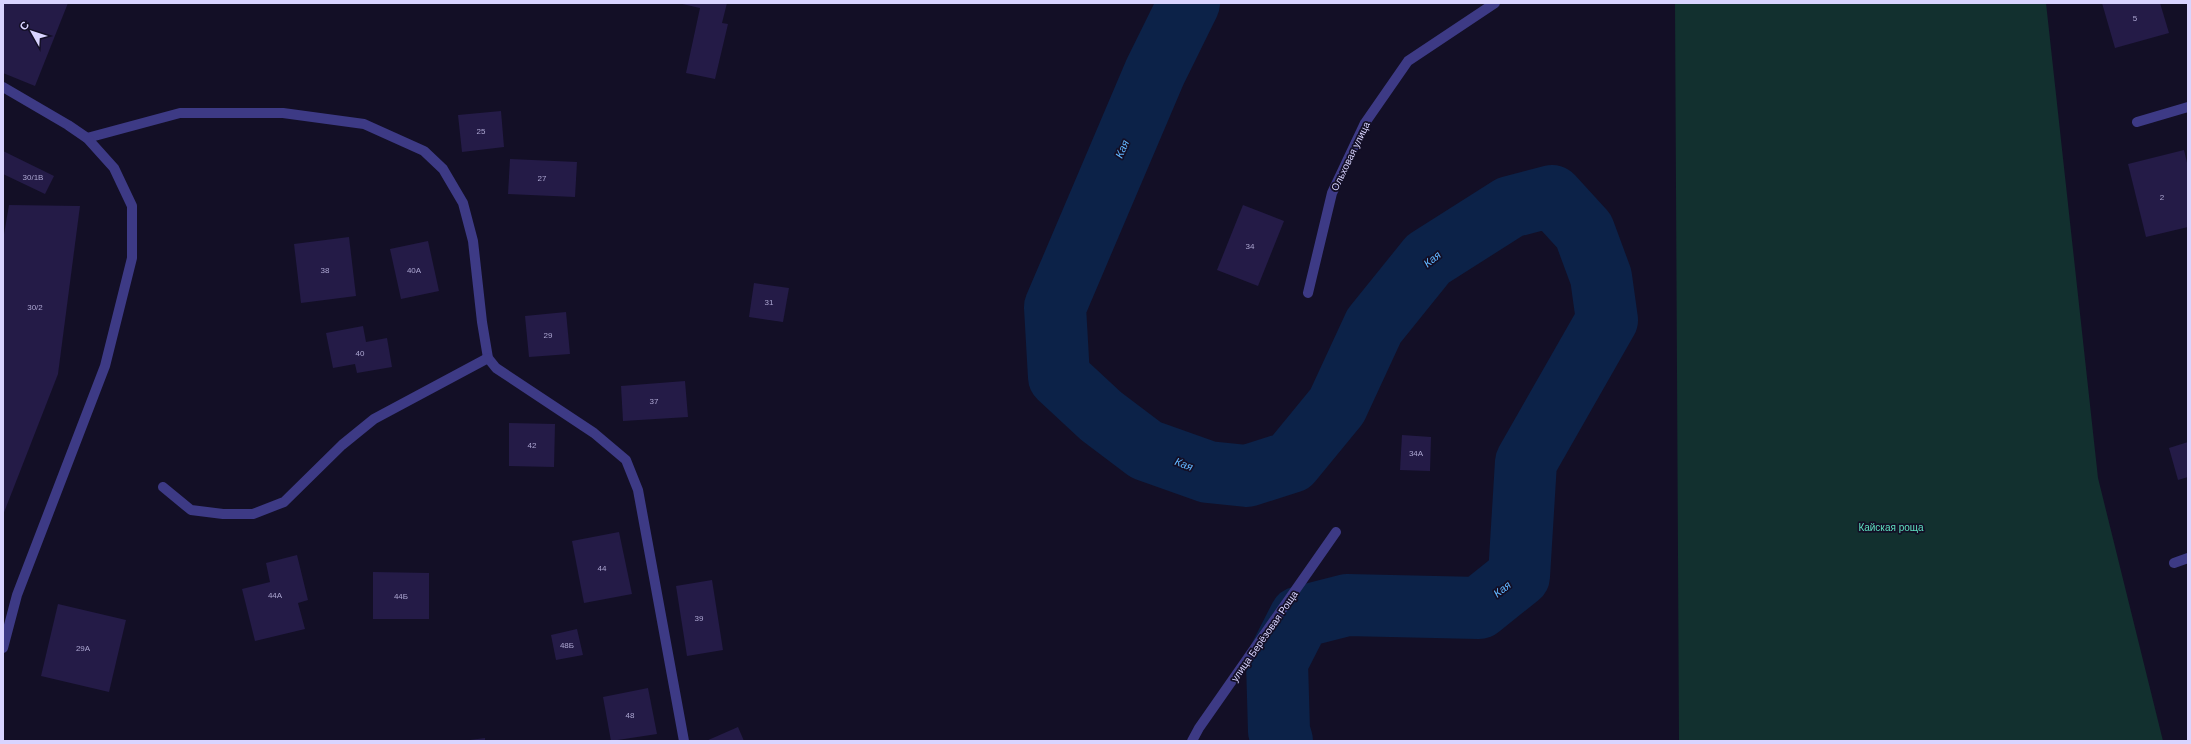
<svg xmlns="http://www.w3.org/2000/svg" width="2191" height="744" font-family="Arial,sans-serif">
  <rect width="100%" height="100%" fill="#130f26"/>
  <path fill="#12302f" d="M1675,3H2046L2098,478L2163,741H1679Z"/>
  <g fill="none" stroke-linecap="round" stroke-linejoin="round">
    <path stroke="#0c2248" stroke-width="62" d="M1189,3L1155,72L1055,307L1059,377L1101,416L1146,450L1208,472L1247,476L1291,462L1337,406L1374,326L1428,259L1510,207L1552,196L1584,231L1601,277L1607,320L1526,462L1519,576L1479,608L1347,605L1300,617L1277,662L1279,731L1282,741"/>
  </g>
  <g fill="#241b47">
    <path d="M3,3H68L35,86L3,73Z"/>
    <path d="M678,3H727L722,23L728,24L715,79L686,73L700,8Z"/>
    <path d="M2102,3H2160L2169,33L2115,48Z"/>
    <path d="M501,111L504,147L462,152L458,115Z"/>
    <path d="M2184,150L2188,167V227L2146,237L2128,164Z"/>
    <path d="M3,151L54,176L45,194L3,174Z"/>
    <path d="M510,159L577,162L575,197L508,194Z"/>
    <path d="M9,205L80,206L58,374L3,515V240Z"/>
    <path d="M1243,205L1284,221L1258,286L1217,270Z"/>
    <path d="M349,237L356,296L301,303L294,244Z"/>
    <path d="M428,241L439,291L401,299L390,249Z"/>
    <path d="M754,283L789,288L783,322L749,317Z"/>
    <path d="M566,312L570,354L529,357L525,316Z"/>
    <path d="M363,326L366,342L387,338L392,367L357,373L355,364L333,368L326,333Z"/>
    <path d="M685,381L688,417L623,421L621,386Z"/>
    <path d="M509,423L555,424L554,467L509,466Z"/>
    <path d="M1402,435L1431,437L1430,471L1400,470Z"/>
    <path d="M2188,442V477L2178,480L2169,448Z"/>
    <path d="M619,532L632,594L584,603L572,541Z"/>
    <path d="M297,555L308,600L298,603L305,629L255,641L242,589L270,582L266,563Z"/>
    <path d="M373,572L429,573V619H373Z"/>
    <path d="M712,580L723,650L687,656L676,586Z"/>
    <path d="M58,604L126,620L109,692L41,676Z"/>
    <path d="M577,629L583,655L556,660L551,635Z"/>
    <path d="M648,688L657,734L611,741L603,697Z"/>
    <path d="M738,727L744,741H706Z"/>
    <path d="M485,738V741H470V740Z"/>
  </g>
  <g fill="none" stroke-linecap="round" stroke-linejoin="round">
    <g stroke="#3d3a85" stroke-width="10">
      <path d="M87,138L180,113H283L364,124L424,151L443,169L463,203L473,241L482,322L488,358L496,368L594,433L626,460L638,490L684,741"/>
      <path d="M163,487L191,510L223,514H253L284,502L342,445L374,419L488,358"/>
    </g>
    <g stroke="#3d3a85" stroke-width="10">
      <path d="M3,87L68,125L87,138L114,168L132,206V258L105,366L17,595L3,648"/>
      <path d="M2137,122L2188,107"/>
      <path d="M1308,293L1332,193L1365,123L1408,61L1495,3"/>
      <path d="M2174,563L2188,558"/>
      <path d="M1192,741L1199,728L1336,532"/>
    </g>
  </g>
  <g text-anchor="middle" stroke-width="3.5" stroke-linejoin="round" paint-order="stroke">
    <g font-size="8" fill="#aca6d1">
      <text x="2135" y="21">5</text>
      <text x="481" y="134">25</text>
      <text x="33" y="180">30/1В</text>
      <text x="542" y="181">27</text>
      <text x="2162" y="200">2</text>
      <text x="1250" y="249">34</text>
      <text x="325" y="273">38</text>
      <text x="414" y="273">40А</text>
      <text x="769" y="305">31</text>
      <text x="35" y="310">30/2</text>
      <text x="548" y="338">29</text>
      <text x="360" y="356">40</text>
      <text x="654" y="404">37</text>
      <text x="532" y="448">42</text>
      <text x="1416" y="456">34А</text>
      <text x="602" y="571">44</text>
      <text x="275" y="598">44А</text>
      <text x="401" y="599">44Б</text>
      <text x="699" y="621">39</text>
      <text x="567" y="648">48Б</text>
      <text x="83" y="651">29А</text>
      <text x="630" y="718">48</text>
    </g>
    <g font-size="10" fill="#d9d4ff" stroke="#130f26">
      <text transform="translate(1350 156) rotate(-64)" y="4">Ольховая улица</text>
      <text transform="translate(1264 636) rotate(-55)" y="4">улица Берёзовая Роща</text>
    </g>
    <g font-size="10" fill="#5fe0c0" stroke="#130f26">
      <text x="1891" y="531">Кайская роща</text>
    </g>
    <g font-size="11" font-style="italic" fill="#62b6ff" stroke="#130f26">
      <text transform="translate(1122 149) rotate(-67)" y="4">Кая</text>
      <text transform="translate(1432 259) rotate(-40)" y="4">Кая</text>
      <text transform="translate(1184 464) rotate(20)" y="4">Кая</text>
      <text transform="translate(1502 589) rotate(-39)" y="4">Кая</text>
    </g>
  </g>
  <rect width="2191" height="744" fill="none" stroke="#d9d4ff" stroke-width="8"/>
  <g transform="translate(32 32) rotate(309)" stroke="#130f26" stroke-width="3" paint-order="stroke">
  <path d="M0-3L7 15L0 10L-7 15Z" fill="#d9d4ff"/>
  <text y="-6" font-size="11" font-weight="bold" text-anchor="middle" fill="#d9d4ff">С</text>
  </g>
</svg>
